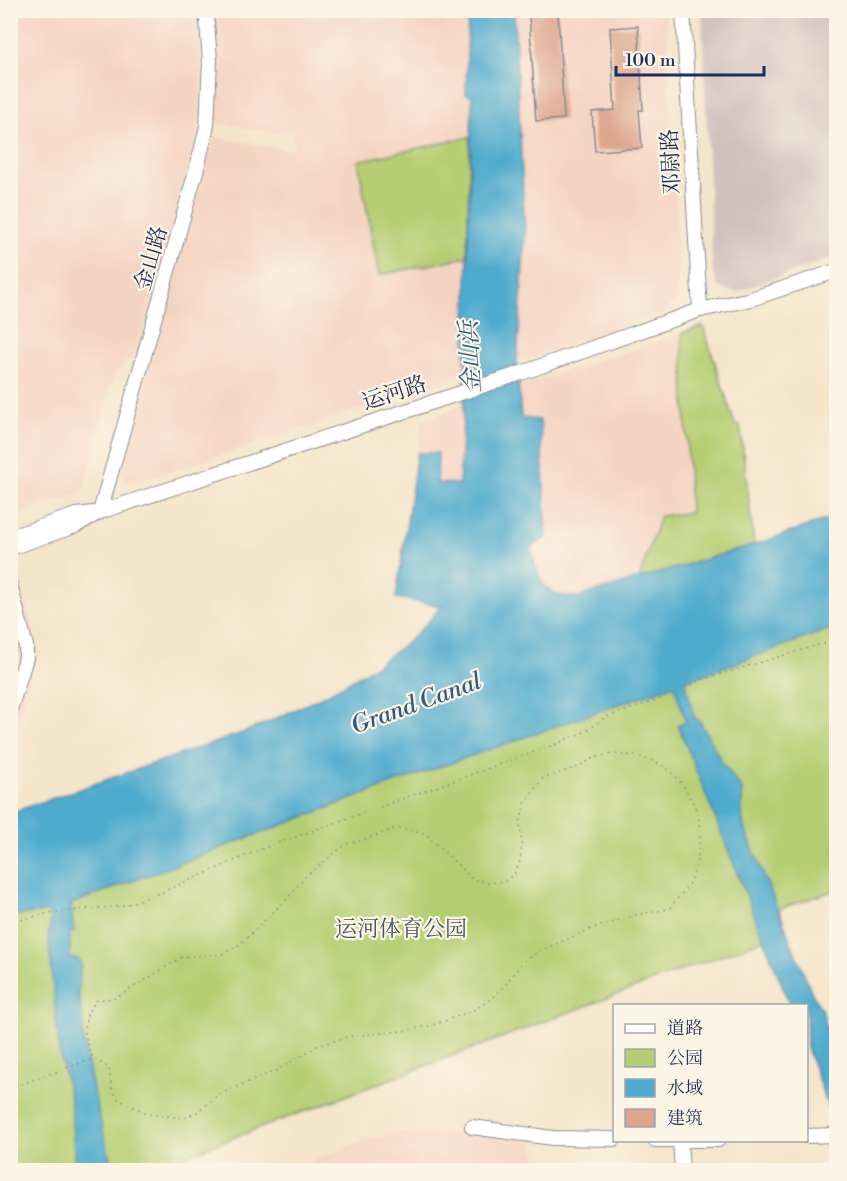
<svg xmlns="http://www.w3.org/2000/svg" width="847" height="1181" font-family="'Libre Bodoni','Noto Serif SC',serif">
  <rect width="100%" height="100%" fill="#fcf5e5"/>
  <filter id="ink" filterUnits="userSpaceOnUse"><feTurbulence type="fractalNoise" baseFrequency=".0167" numOctaves="2"/><feDisplacementMap in="SourceGraphic" scale="12" xChannelSelector="R" yChannelSelector="G"/><feConvolveMatrix kernelMatrix="1 2 1 2 8 2 1 2 1" color-interpolation-filters="sRGB"/></filter>
  <filter id="wash" filterUnits="userSpaceOnUse"><feTurbulence type="fractalNoise" baseFrequency=".008" numOctaves="4" result="noise"/><feDisplacementMap in="SourceGraphic" scale="24" xChannelSelector="R" yChannelSelector="G"/><feGaussianBlur stdDeviation="1.35" result="paint"/><feColorMatrix in="noise" values="0 0 0 0 0 0 0 0 0 0 0 0 0 0 0 0 0 1.4 0 .05"/><feComposite in="paint" operator="in"/></filter>
  <g filter="url(#wash)">
    <rect width="100%" height="100%" fill="#f4e4c9"/>
    <g fill="#f5d3c2">
      <path d="M27,10L197,11L201,56V94L197,134L190,161L144,328L137,352L114,374L83,492L11,517L10,14Z"/>
      <path d="M212,11H468L466,94L472,95L470,137L359,161L379,275L467,257L464,375L335,418L140,481L130,482L123,478L122,463L214,137L285,150L294,148L292,133H275L215,122L212,116Z"/>
      <path d="M514,11H666L679,276L676,300L664,313L517,362L525,234Z"/>
      <path d="M682,333L690,514L660,516L639,579L577,597L556,594L544,586L530,548L539,420L521,418L518,387Z"/>
      <path d="M464,405L459,484L436,483L417,453L422,421Z"/>
      <path d="M18,566L39,654L14,731L11,754L10,569Z"/>
      <path d="M401,1132L534,1137L538,1170H292L363,1140Z"/>
    </g>
    <path fill="#d1c0bd" d="M702,11H836V257L736,292L722,289L717,285L713,271Z"/>
    <g fill="#b6ce73" stroke="#687e68" stroke-width="1.5">
      <path d="M470,137L467,257L379,275L358,161Z"/>
      <path d="M703,326L735,425H740L754,545L639,579L660,516L690,513L682,333Z"/>
      <path d="M836,627V890L779,909L787,931L147,1170H11L10,916L71,904L397,782Z"/>
    </g>
    <path fill="#50abce" stroke="#366d96" stroke-width="1.5" d="M468,11H514L525,234L517,362L521,418L540,420L547,537L530,548C540,577 540,598 577,597L754,545L836,516V627L685,681L695,719L699,720L722,762L742,789V815L744,827L812,993L823,1013L836,1068V1170V1151L832,1118L807,1048L806,1006L790,1005L678,725L686,722L674,685L397,782L71,904L74,932H70V958L78,959L81,964L78,991L83,1022V1038L93,1089L111,1165V1170H75L71,1103L59,1050L48,933L50,931V914L45,912L11,916L10,813L245,732C307,706 402,662 441,606L396,598L417,453H438L437,483L459,484L464,405L472,96L466,94Z"/>
    <g id="blocks">
      <g fill="#dda68f">
        <path d="M558,12L564,119L536,121L529,14Z"/>
        <path d="M638,26L643,110H639L642,148L595,151L592,112L615,110L610,28Z"/>
      </g>
    </g>
  </g>
  <g filter="url(#ink)">
    <use href="#blocks" fill-opacity="0" stroke="#888a94" stroke-width="1.5"/>
    <g fill="none" stroke-linecap="round" stroke-linejoin="round">
      <g stroke="#888a94" stroke-width="16">
        <g id="minor">
          <path d="M683,10L700,310"/>
          <path d="M100,512L198,164L207,126L210,60L206,10"/>
          <path d="M10,537L76,515L92,513"/>
          <path d="M10,548L75,526L100,512L527,371L700,310L751,299L836,271"/>
          <path d="M10,585L26,646V658L10,710"/>
          <path d="M472,1127L553,1138L614,1139"/>
          <path d="M806,1136L836,1135"/>
          <path d="M655,1140H718"/>
          <path d="M680,1141L682,1170"/>
        </g>
      </g>
      <g stroke="#888a94" stroke-width="1.5" stroke-dasharray="1.5 4.5" stroke-linecap="butt">
        <path d="M610,754C627,755 645,756 660,764C676,771 696,802 699,820C701,839 699,866 689,883C684,892 676,900 669,909L639,914L591,929L537,952L521,964L505,985L491,999L472,1011L436,1024L403,1031L351,1036L317,1046L278,1070L221,1093L197,1112L184,1118L149,1114L119,1100L112,1088L109,1068L93,1058L87,1044L84,1029L88,1012L97,1000L116,998L182,957L223,954L239,945L287,899L306,876L346,844L363,840L397,828L413,830L426,834L472,879L489,883L505,881L515,873L520,861L522,843L520,823L525,803L543,778L578,767L594,758Z"/>
        <path d="M10,923L48,913L122,906L160,893L264,848L551,746L587,731L604,718L657,700L700,680L836,640"/>
        <path d="M10,1088L92,1059"/>
      </g>
      <use href="#minor" stroke="#fff" stroke-width="14"/>
    </g>
  </g>
  <g text-anchor="middle" stroke-width="4.5" stroke-linejoin="round" paint-order="stroke">
    <g font-size="22" fill="#1b2f5e" stroke="#fcf5e5">
      <text transform="translate(670 162) rotate(-93)" y="8">邓尉路</text>
      <text transform="translate(150 258) rotate(-74)" y="8">金山路</text>
      <text transform="translate(394 392) rotate(-18)" y="8">运河路</text>
    </g>
    <g font-size="22" fill="#425763" stroke="#fcf5e5">
      <text x="401" y="936">运河体育公园</text>
    </g>
    <g font-size="24" font-style="italic" fill="#2e5a85" stroke="#fcf5e5">
      <text transform="translate(470 357) rotate(-93)" y="8">金山浜</text>
      <text transform="translate(416 703) rotate(-20)" y="8">Grand Canal</text>
    </g>
  </g>
  <rect width="847" height="1181" fill="none" stroke="#fcf5e5" stroke-width="36"/>
  <rect x="613" y="1004" width="195" height="138" fill="#fcf5e5" stroke="#a2a6af" stroke-width="1.5"/>
  <rect x="625" y="1024" width="30" height="9" fill="#ffffff" stroke="#a2a6af" stroke-width="1.5"/>
  <text x="667" y="1034" font-size="18" fill="#1b2f5e">道路</text>
  <rect x="625" y="1049" width="30" height="18" fill="#b6ce73" stroke="#a2a6af" stroke-width="1.5"/>
  <text x="667" y="1064" font-size="18" fill="#1b2f5e">公园</text>
  <rect x="625" y="1079" width="30" height="18" fill="#50abce" stroke="#a2a6af" stroke-width="1.5"/>
  <text x="667" y="1094" font-size="18" fill="#1b2f5e">水域</text>
  <rect x="625" y="1109" width="30" height="18" fill="#dda68f" stroke="#a2a6af" stroke-width="1.5"/>
  <text x="667" y="1124" font-size="18" fill="#1b2f5e">建筑</text>
  <path d="M616 66v9h148v-9" fill="none" stroke="#1b2f5e" stroke-width="3"/>
  <text x="625" y="66" font-size="18" fill="#1b2f5e" stroke="#fcf5e5" stroke-width="4.5" paint-order="stroke">100 m</text>
</svg>
